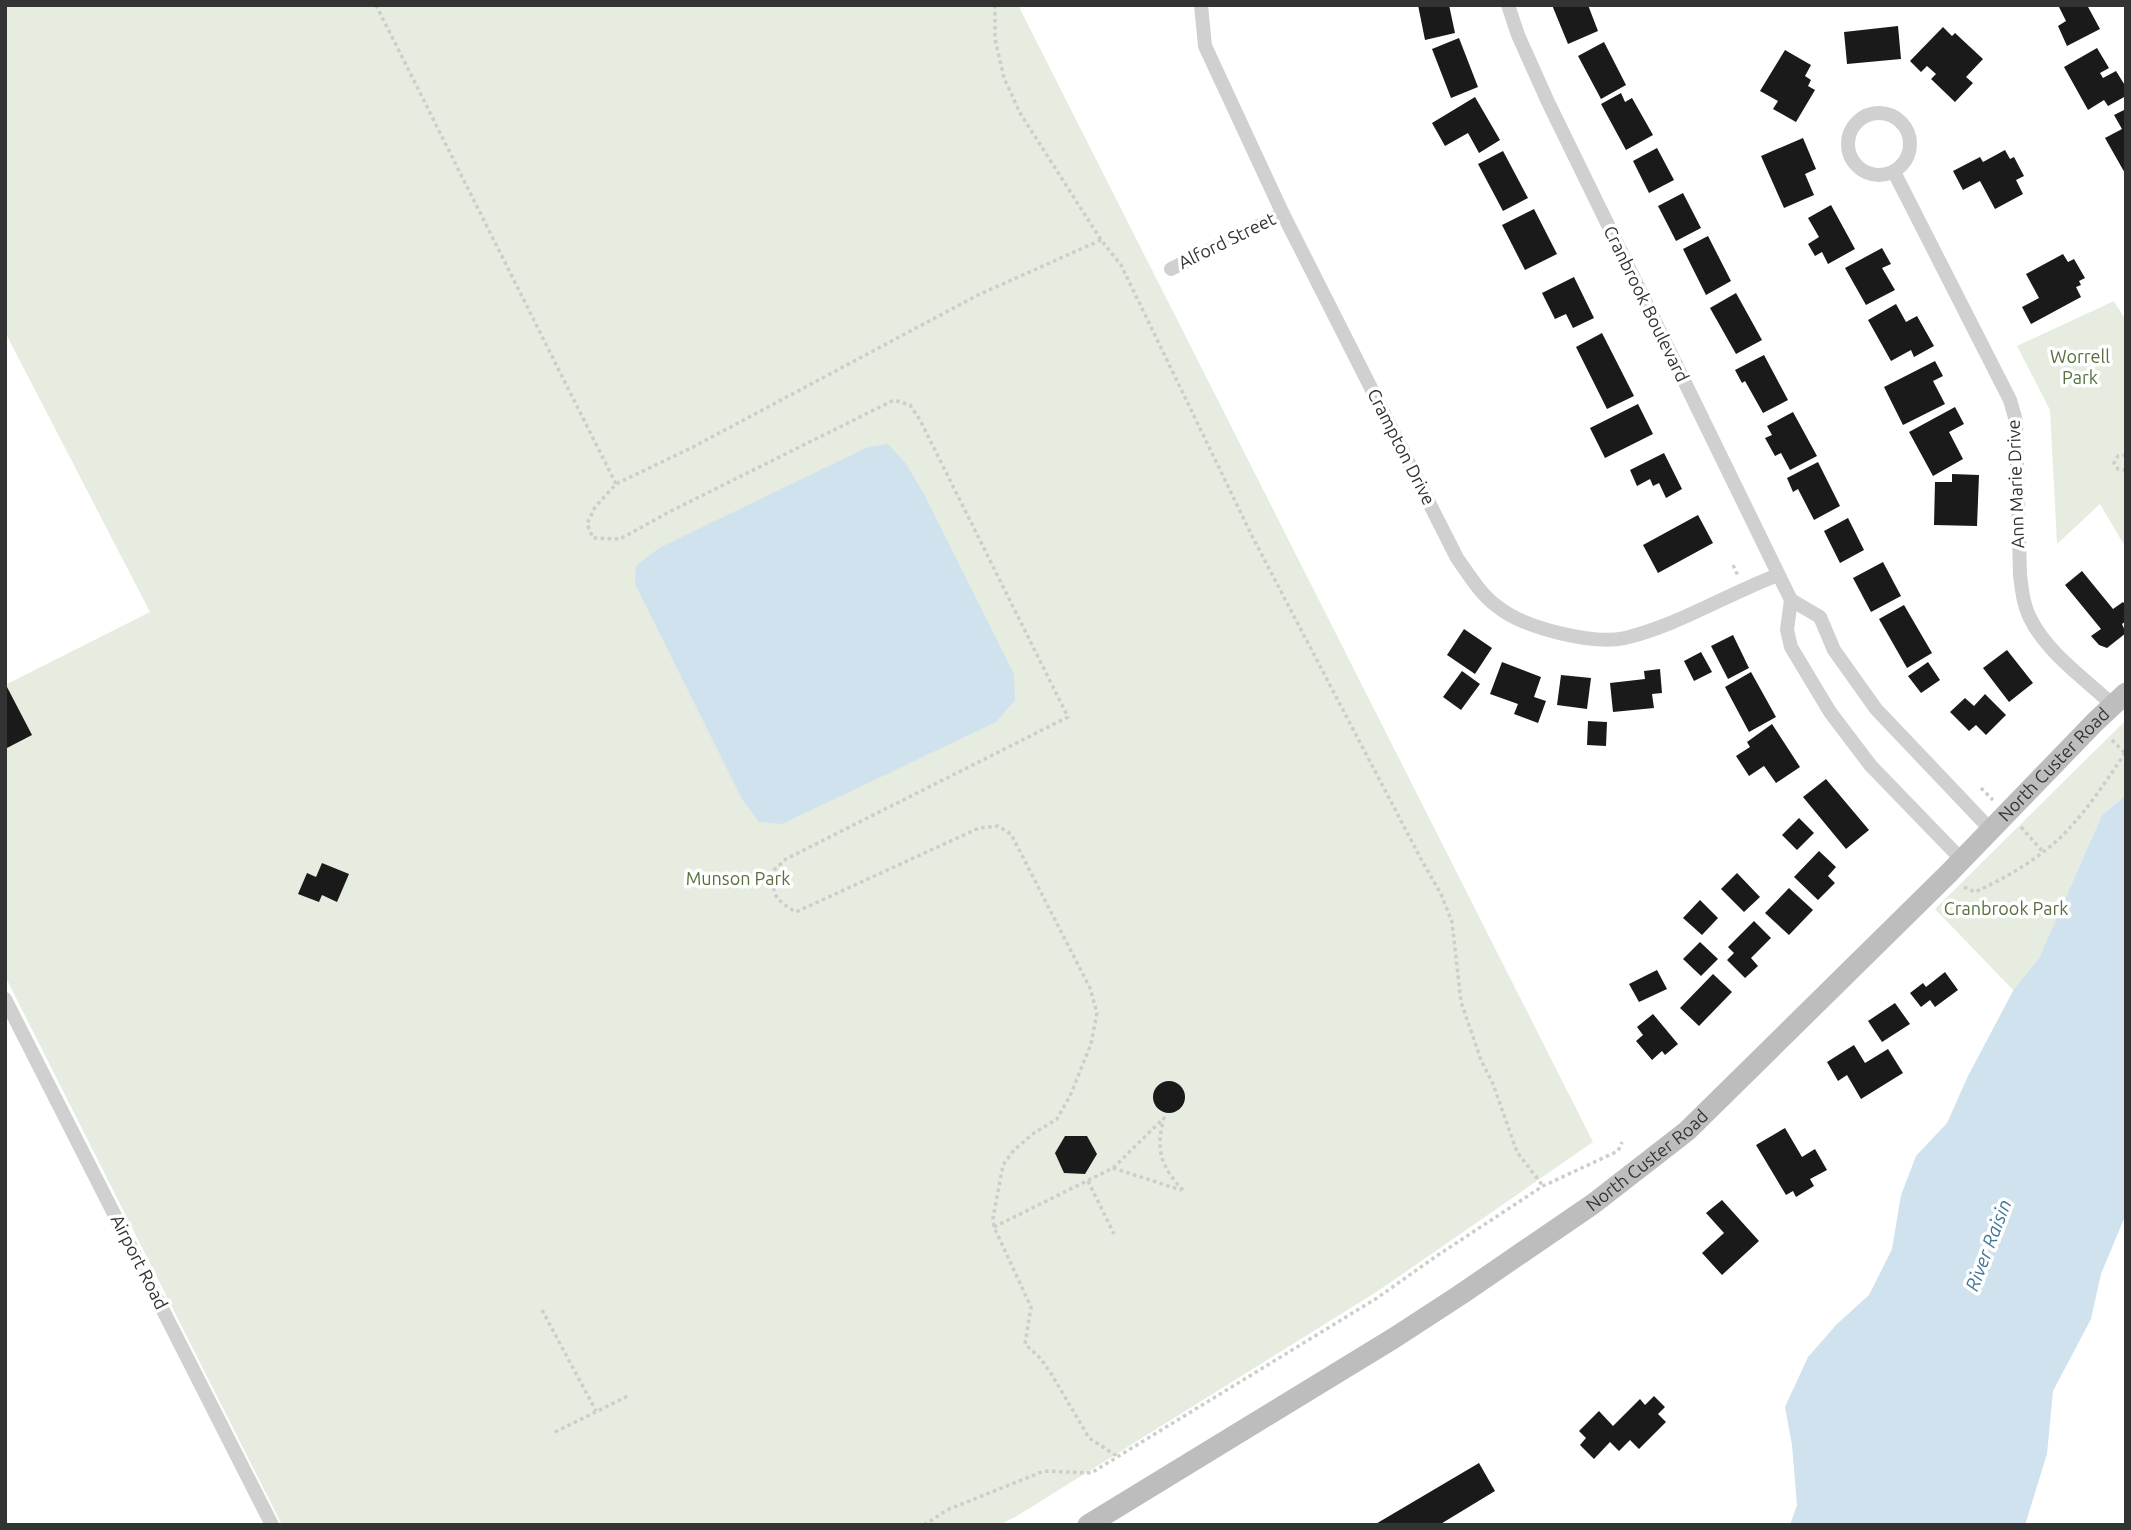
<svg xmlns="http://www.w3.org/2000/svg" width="2131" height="1530" font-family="Ubuntu,sans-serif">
  <rect width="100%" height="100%" fill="#fff"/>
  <g fill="#e6ecdf">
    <path d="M5,5H1018L1593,1142L1378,1291L1017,1516L999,1525H282L5,976V685L150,612L5,332Z"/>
    <path d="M2114,301L2126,321V548L2100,504L2057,544L2050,410L2017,346Z"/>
    <path d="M2126,720V795L2102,815L2039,958L2014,991L1935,909Z"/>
  </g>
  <g fill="#cfe2ee">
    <path d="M888,444L906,464L925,496L1014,674L1015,700L996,722L782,824L759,822L742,799L635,584L636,566L659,548L868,447Z"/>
    <path d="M2126,795V1214L2101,1274L2091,1319L2053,1391L2047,1454L2025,1525H1790L1797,1505L1792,1445L1785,1407L1808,1357L1837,1324L1869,1295L1892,1249L1901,1195L1916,1156L1947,1123L1968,1076L2013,991L2039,958L2102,815Z"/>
  </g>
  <g fill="#1a1a1a">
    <path d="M1418,5H1449L1455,33L1425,40Z"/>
    <path d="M1552,5H1588L1598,31L1568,44Z"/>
    <path d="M2058,5H2087L2100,29L2067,46L2058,26L2066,21Z"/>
    <path d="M1898,26L1901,59L1847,64L1844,32Z"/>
    <path d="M1943,27L1952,36L1955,33L1983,59L1966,77L1973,83L1955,102L1931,79L1936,74L1927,66L1921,72L1910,61Z"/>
    <path d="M1459,38L1478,87L1451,98L1432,49Z"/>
    <path d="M1604,42L1626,85L1601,99L1578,56Z"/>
    <path d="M2097,48L2109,68L2100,73L2103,78L2116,71L2126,87V96L2108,106L2104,100L2088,110L2064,67Z"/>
    <path d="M1785,50L1811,65L1805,76L1811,80L1808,86L1815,90L1796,122L1773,109L1778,101L1760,91Z"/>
    <path d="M1621,93L1625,102L1632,98L1653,135L1626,150L1601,104Z"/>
    <path d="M1475,97L1500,140L1479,153L1468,133L1445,146L1432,123Z"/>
    <path d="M2126,109V175L2105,138L2122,129L2114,115Z"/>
    <path d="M1803,138L1816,169L1805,174L1814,195L1784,208L1761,156Z"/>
    <path d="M1657,148L1674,180L1649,193L1633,161Z"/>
    <path d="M2005,150L2010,159L2014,157L2024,176L2016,180L2023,194L1995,209L1980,181L1963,190L1953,171L1980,157L1983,162Z"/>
    <path d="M1503,151L1528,198L1503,211L1478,164Z"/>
    <path d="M1683,193L1701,228L1676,241L1658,206Z"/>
    <path d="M1831,205L1855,249L1828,264L1822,252L1815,256L1808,244L1819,237L1808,218Z"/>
    <path d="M1534,209L1557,254L1525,270L1502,225Z"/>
    <path d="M1708,236L1731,281L1706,295L1683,249Z"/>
    <path d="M1882,248L1891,264L1882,268L1895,290L1866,305L1845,268Z"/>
    <path d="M2063,254L2068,262L2074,259L2085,278L2079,281L2081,285L2076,287L2081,297L2031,324L2022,307L2039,298L2026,274Z"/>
    <path d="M1574,277L1594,318L1573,328L1566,314L1555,319L1542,293Z"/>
    <path d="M1736,293L1762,340L1736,354L1710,308Z"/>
    <path d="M1896,304L1906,322L1917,316L1934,346L1914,357L1911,350L1891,361L1868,320Z"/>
    <path d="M1602,333L1634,396L1607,409L1576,347Z"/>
    <path d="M1764,355L1788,400L1763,413L1745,381L1742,383L1735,370Z"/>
    <path d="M1935,361L1943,376L1933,381L1945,404L1903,425L1884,387Z"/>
    <path d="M1638,404L1653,434L1605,458L1590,428Z"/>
    <path d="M1955,407L1964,424L1949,432L1963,459L1933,476L1909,432Z"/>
    <path d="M1793,412L1817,456L1790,470L1781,453L1775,456L1765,438L1772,435L1767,426Z"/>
    <path d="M1664,453L1682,489L1666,498L1659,483L1653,486L1650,479L1637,486L1630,470Z"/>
    <path d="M1818,462L1840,506L1814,520L1798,489L1793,492L1787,478Z"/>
    <path d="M1952,474L1979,475L1977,526L1934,525L1935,482H1952Z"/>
    <path d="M1698,515L1713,543L1658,573L1643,545Z"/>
    <path d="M1848,518L1864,550L1840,563L1824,531Z"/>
    <path d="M1883,562L1901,596L1871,612L1853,578Z"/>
    <path d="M2082,571L2113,609L2123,602L2126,605V621L2122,624L2126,633L2107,648L2099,645L2091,636L2101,629L2065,585Z"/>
    <path d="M1904,605L1932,653L1907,668L1879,619Z"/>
    <path d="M1464,629L1492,648L1475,674L1447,655Z"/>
    <path d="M1733,635L1749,668L1728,679L1711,646Z"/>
    <path d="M2007,650L2033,683L2009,702L1983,668Z"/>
    <path d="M1701,652L1712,672L1694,681L1684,661Z"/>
    <path d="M1502,662L1541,677L1534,697L1546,701L1538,723L1514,714L1518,704L1490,694Z"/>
    <path d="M1928,662L1940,680L1921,693L1908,676Z"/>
    <path d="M1660,669L1662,693L1652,694L1654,708L1613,712L1610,683L1645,679L1644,671Z"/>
    <path d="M1462,671L1480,684L1461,710L1443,697Z"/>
    <path d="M1751,672L1776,717L1749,732L1725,687Z"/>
    <path d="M1561,675L1591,678L1587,709L1557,705Z"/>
    <path d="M7,687L32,735L5,749V688Z"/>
    <path d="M1985,694L2006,715L1986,735L1976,725L1969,731L1950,712L1965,698L1974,706Z"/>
    <path d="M1588,721L1607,722L1606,746L1587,745Z"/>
    <path d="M1772,724L1800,767L1776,783L1764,766L1749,776L1736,756L1750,747L1747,742Z"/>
    <path d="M1826,779L1869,830L1846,849L1803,797Z"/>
    <path d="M1799,818L1814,833L1797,850L1782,835Z"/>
    <path d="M1819,851L1836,867L1828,876L1835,883L1818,900L1794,877Z"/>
    <path d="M322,863L349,874L337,902L322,895L319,902L298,894L307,873L316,877Z"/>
    <path d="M1737,873L1760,897L1744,912L1721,889Z"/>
    <path d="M1789,888L1813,910L1789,935L1765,913Z"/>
    <path d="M1700,900L1718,918L1702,935L1683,918Z"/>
    <path d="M1754,921L1771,938L1751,958L1758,966L1745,978L1727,960L1734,953L1728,947Z"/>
    <path d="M1700,942L1718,959L1701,976L1683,959Z"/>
    <path d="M1657,970L1667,989L1639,1002L1629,984Z"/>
    <path d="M1945,972L1958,990L1935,1007L1930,1000L1921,1007L1910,993L1923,983L1926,987Z"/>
    <path d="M1713,974L1732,992L1699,1026L1680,1008Z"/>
    <path d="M1895,1003L1910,1024L1882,1042L1868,1021Z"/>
    <path d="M1653,1014L1678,1044L1665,1055L1662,1051L1652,1060L1636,1041L1643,1035L1637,1027Z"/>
    <path d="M1854,1045L1865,1063L1888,1049L1903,1073L1861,1099L1847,1075L1838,1081L1827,1062Z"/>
    <circle cx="1169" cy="1097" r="16"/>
    <path d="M1785,1128L1802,1157L1815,1149L1827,1170L1810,1179L1814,1186L1796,1197L1793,1191L1786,1195L1756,1145Z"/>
    <path d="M1065,1136H1087L1097,1154L1085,1174L1064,1173L1055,1153Z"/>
    <path d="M1722,1200L1759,1241L1722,1275L1702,1253L1724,1233L1706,1213Z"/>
    <path d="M1654,1396L1665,1407L1658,1414L1666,1422L1639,1449L1630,1440L1619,1451L1610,1442L1594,1459L1580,1445L1586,1438L1579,1431L1599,1411L1613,1426L1640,1399L1645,1405Z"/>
    <path d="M1479,1463L1495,1491L1439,1525H1374Z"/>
  </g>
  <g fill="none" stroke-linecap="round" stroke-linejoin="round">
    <g stroke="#cdcdcd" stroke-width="3.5" stroke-dasharray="3.5 3.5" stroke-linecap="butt">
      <path d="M376,5L616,484"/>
      <path d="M995,5V39L1004,78L1020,113L1101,240L1121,265L1253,538L1421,859L1441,894L1452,922L1461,1002L1481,1060L1493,1084L1517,1152L1543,1186"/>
      <path d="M1101,240L978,295L693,447L616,484L595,507L587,524L593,538L620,539L671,511L894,400L910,405L920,420L1068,717L786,859L774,870C771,894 775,900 796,912L979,828L998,826L1011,834L1090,988L1097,1013L1091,1044L1070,1096L1057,1119L1034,1133L1014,1150L1003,1165L993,1218L994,1227L1031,1307L1025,1344L1041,1359L1052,1375L1089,1438L1117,1456"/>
      <path d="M2126,455L2118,456L2114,463L2118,469L2126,470"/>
      <path d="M1733,565L1738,576"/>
      <path d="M2112,740L2125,753"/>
      <path d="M1981,788L1993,800"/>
      <path d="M2021,827L2043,852"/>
      <path d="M1964,887L1975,892C2010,876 2049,853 2074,823C2093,802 2109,776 2126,752"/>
      <path d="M1113,1168L1181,1190"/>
      <path d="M1088,1181L1114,1234"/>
      <path d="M994,1227L1113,1168L1164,1118C1155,1150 1161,1167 1184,1191"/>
      <path d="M542,1310L596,1411"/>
      <path d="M555,1432L630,1395"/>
      <path d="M924,1525L947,1510L1044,1471L1091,1473L1377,1298L1435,1257L1543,1186L1618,1151L1622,1142"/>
    </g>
    <g stroke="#d0d0d0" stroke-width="14">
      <path d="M1201,5L1205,46L1283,214L1457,558C1469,575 1481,595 1498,607C1524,628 1593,645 1625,638C1679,625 1727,594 1778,575"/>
      <path d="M1508,5L1518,35L1548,102L1791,600L1820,617L1834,650L1876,709L1991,830"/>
      <circle cx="1879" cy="144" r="31"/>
      <path d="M1894,172L2010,400L2016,421L2020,575C2022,590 2023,604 2030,618C2047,653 2085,679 2113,705"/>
      <path d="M1171,269L1283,214"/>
      <path d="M1791,600L1787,630L1791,647L1830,712L1871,766L1962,860"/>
      <path d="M5,999L272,1525"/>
    </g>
    <path stroke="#bdbdbd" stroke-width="21" id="s1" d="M1088,1525L1394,1338L1460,1295L1593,1204L1687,1131L1950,872L2095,722L2126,693"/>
  </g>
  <g text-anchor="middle" stroke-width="7" stroke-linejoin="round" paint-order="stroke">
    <g font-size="18" fill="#333" stroke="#fff">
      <text transform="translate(1227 241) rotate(-26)" y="6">Alford Street</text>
      <text transform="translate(1646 304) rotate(64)" y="6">Cranbrook Boulevard</text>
      <text transform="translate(1401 447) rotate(63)" y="6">Crampton Drive</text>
      <text transform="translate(2016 484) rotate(-92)" y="6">Ann Marie Drive</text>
      <text dy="6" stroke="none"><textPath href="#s1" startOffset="1236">North Custer Road</textPath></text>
      <text dy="6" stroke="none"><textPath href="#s1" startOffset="668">North Custer Road</textPath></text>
      <text transform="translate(139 1262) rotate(63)" y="6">Airport Road</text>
    </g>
    <g font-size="18" fill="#56703f" stroke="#fff">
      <text x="2080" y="363">Worrell<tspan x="2080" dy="21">Park</tspan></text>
      <text x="738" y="885">Munson Park</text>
      <text x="2006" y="915">Cranbrook Park</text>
    </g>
    <g font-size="19" font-style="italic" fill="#3f7597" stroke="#fff">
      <text transform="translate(1988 1245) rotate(-69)" y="7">River Raisin</text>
    </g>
  </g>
  <rect width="2131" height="1530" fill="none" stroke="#333333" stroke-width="14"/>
</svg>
